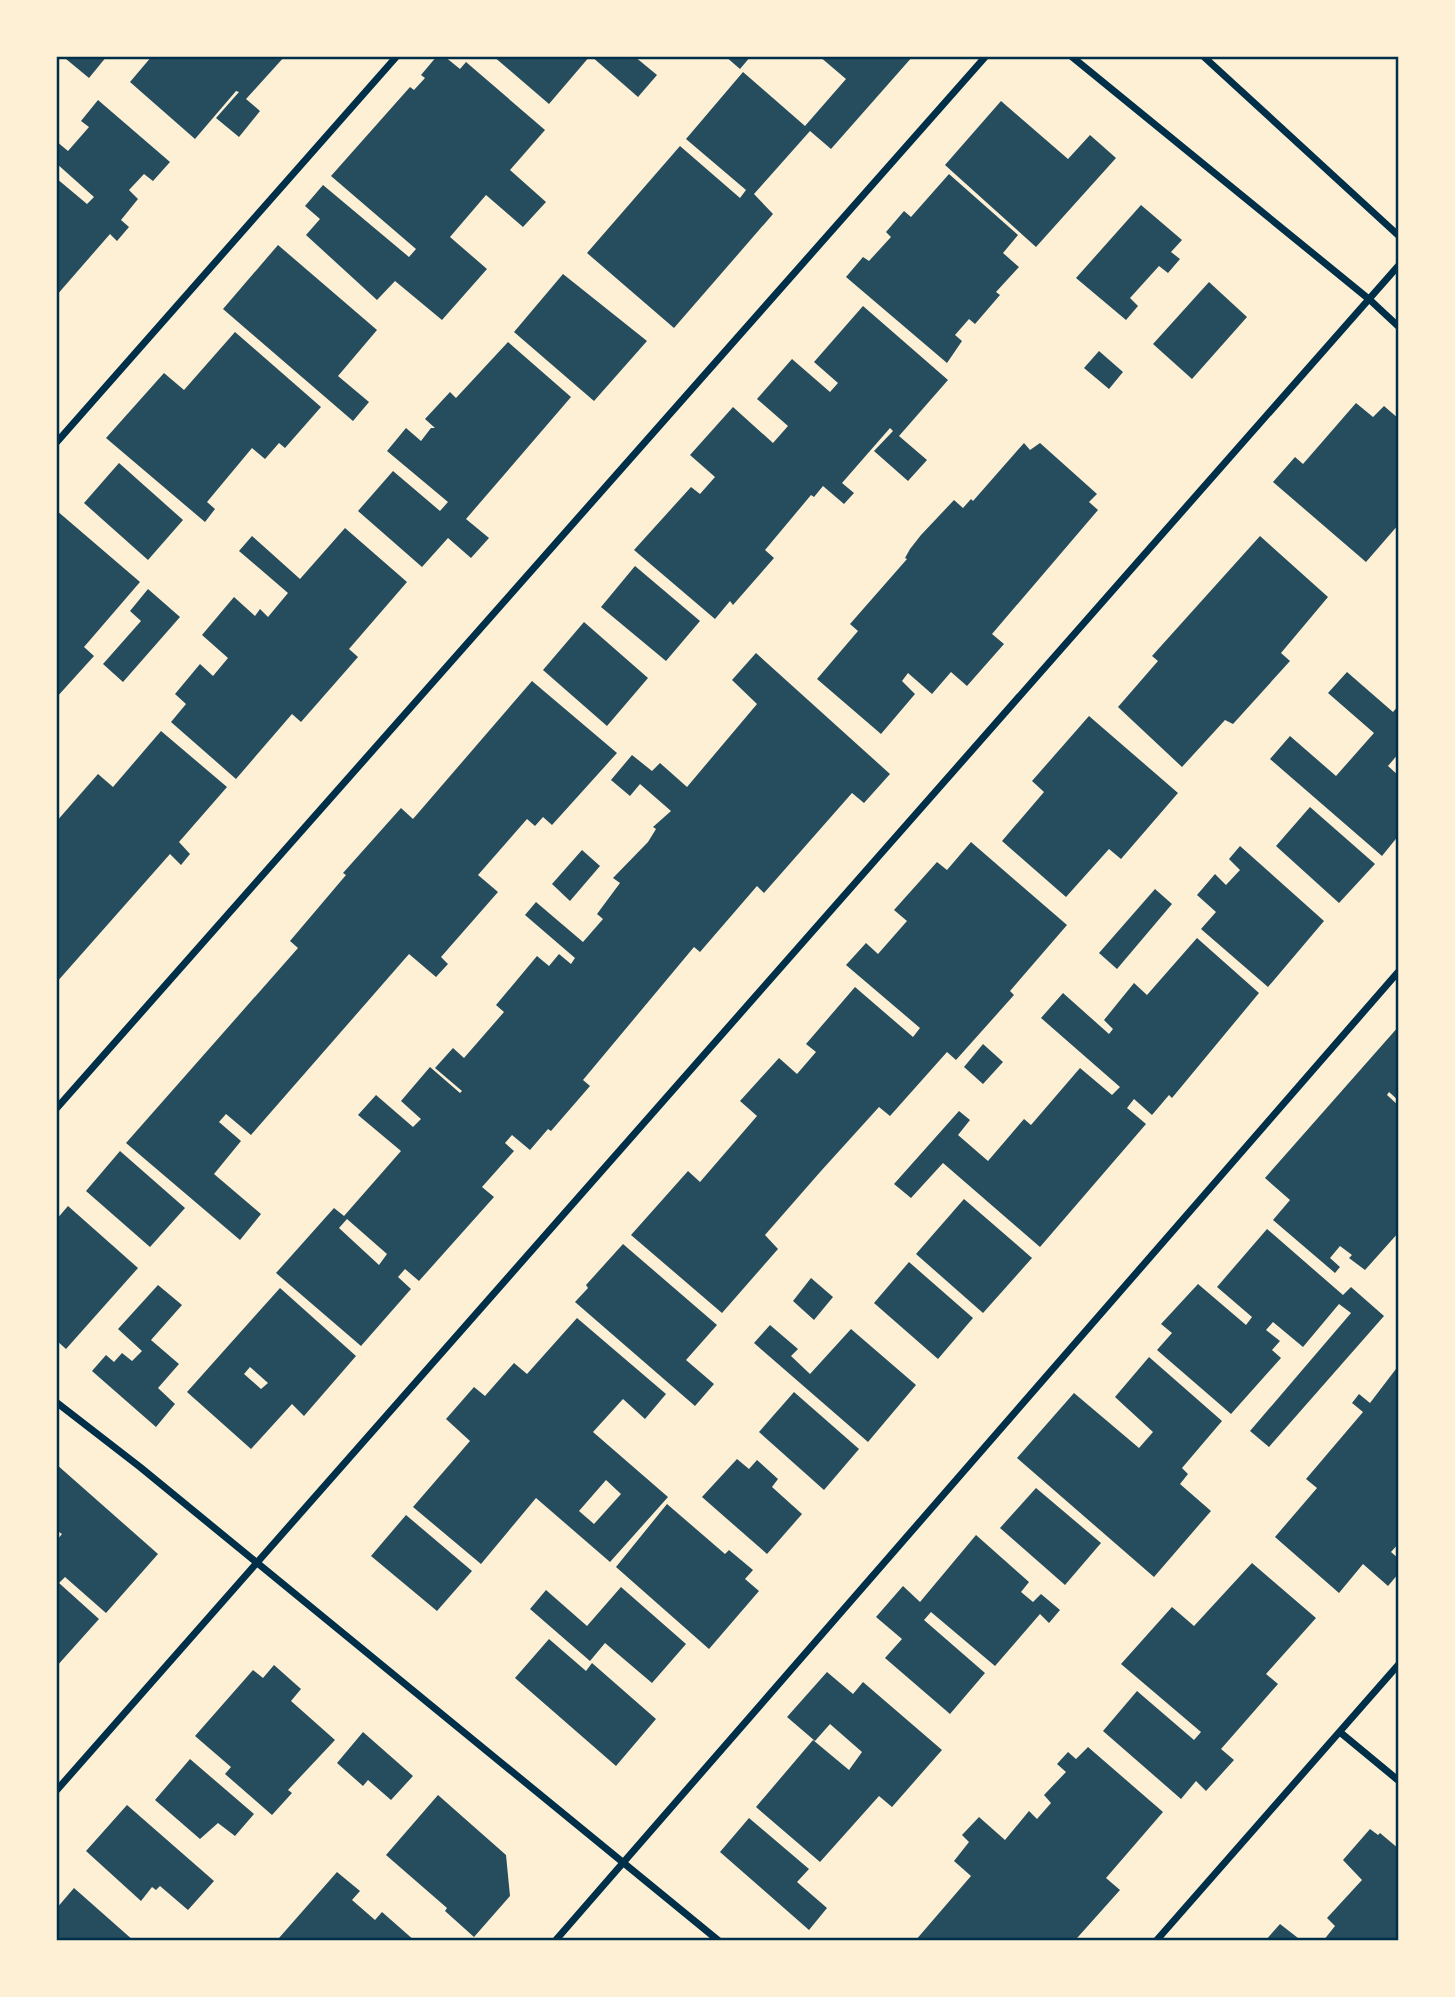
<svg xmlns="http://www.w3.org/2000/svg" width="1455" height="1997" font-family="Bitter,serif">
  <rect width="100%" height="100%" fill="#fdf0d5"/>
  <g fill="#264d5e" fill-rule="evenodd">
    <path d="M69,56H107L89,78L66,59Z"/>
    <path d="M152,56H285L246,99L260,111L239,137L216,118L239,92L236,91L195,139L130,82Z"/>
    <path d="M437,56H444L460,69L466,62L545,130L510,170L546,202L523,227L486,195L450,237L487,269L442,320L395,281L377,300L306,235L320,219L305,206L323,185L409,257L416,249L331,176L410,87L414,90L425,78L421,75Z"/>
    <path d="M493,56H590L549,104Z"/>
    <path d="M591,56H634L657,75L638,97Z"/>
    <path d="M725,56H751L740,69Z"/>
    <path d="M819,56H913L831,149L810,131L754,194L773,214L674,328L587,253L680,146L740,198L746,190L686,139L743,72L805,126L846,79Z"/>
    <path d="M98,100L170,162L153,181L144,174L129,190L138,199L121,220L129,227L117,241L110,234L56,296V178L87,204L94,197L56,163V141L68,151L89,127L81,121Z"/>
    <path d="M1001,101L1068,159L1090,135L1116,158L1036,247L945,165Z"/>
    <path d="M949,174L1018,235L1003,253L1019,267L996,292L1000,295L975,324L969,319L955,335L962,341L947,363L846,277L863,257L869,261L891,237L886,232L904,211L911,217Z"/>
    <path d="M1141,205L1182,240L1171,252L1180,259L1168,273L1159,266L1130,298L1138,306L1126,320L1076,278Z"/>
    <path d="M278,245L377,330L338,376L369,402L353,421L223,309Z"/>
    <path d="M563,274L647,341L594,401L514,332Z"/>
    <path d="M1209,282L1247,317L1192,379L1153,344Z"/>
    <path d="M863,306L948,380L899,436L927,460L908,481L874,451L893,431L890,428L842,483L854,493L844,504L823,486L814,497L811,495L765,550L774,558L733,605L730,601L715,619L634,550L691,487L700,494L715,477L690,455L733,407L773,443L788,426L757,399L792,359L830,392L838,383L814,362Z"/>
    <path d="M235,332L321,407L285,448L279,443L265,459L252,448L207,502L215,509L205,522L106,438L164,373L184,390Z"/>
    <path d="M508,342L571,397L466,519L489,538L471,558L448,538L422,567L358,511L393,471L440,511L448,502L387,451L406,428L421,441L431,428H435L425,419L450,392L456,398Z"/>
    <path d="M1099,351L1123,372L1109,389L1084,368Z"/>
    <path d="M1356,403L1373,417L1384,406L1399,419V524L1366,562L1273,482L1295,457L1303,464Z"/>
    <path d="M1024,443L1030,450L1040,443L1097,494L1089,502L1098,510L992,634L1004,644L967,686L951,672L932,694L908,673L902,681L915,694L881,734L817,679L858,631L850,624L907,559L905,558L910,549L921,535L954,500L963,508L971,499L973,501Z"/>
    <path d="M119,463L183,520L148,560L84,503Z"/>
    <path d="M56,510L140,582L84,647L94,656L56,698Z"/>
    <path d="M345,528L407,582L349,649L358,657L301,722L292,714L236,779L171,722L186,704L175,694L200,664L213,676L228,658L202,635L234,597L255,616L260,609L268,617L288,593L239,551L252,536L300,579Z"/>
    <path d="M1260,536L1328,597L1281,653L1290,661L1233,724L1225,720L1182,767L1118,707L1158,661L1152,656Z"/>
    <path d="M635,566L700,621L666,661L601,607Z"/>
    <path d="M148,589L180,617L123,682L103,664L141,621L130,611Z"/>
    <path d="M584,622L648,678L607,726L543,670Z"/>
    <path d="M756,653L890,774L864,803L852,793L764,893L757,886L700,952L694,947L583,1080L590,1086L551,1131L548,1129L530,1150L512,1135L505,1143L514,1151L482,1187L494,1197L419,1281L405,1269L398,1277L411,1289L361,1346L276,1273L334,1208L344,1216L401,1151L358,1115L376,1095L413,1127L421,1119L401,1101L430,1067L460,1093L462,1091L435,1068L453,1048L464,1058L504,1012L496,1005L537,956L549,966L559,954L571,964L575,958L525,915L536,902L583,942L603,919L597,914L620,883L613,878L648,842L656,829L653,827L671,811L640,784L630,796L611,780L632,755L652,771L660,763L687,787L757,704L732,680ZM347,1219L387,1254L379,1265L339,1228Z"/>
    <path d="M1347,672L1393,712L1399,705V753L1388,766L1399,776V835L1382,856L1270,759L1290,736L1336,776L1374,733L1328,693Z"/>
    <path d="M532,681L617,753L552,825L543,817L535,826L527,819L478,875L498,892L441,957L448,964L436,977L409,954L251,1135L226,1114L219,1122L241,1141L214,1174L261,1214L240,1240L126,1143L298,948L290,941L346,875L343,873L401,808L413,819Z"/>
    <path d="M1089,716L1178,793L1121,859L1109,849L1066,897L1002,841L1044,792L1032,781Z"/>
    <path d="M161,731L227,787L179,842L190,854L181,865L170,854L56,983V822L98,774L113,787Z"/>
    <path d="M1310,807L1375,864L1339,903L1276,846Z"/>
    <path d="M971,842L1067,925L1010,991L1014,995L956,1060L947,1052L890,1116L879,1107L821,1171L765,1235L778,1249L722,1313L631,1235L688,1171L700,1182L757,1116L740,1101L779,1058L797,1074L816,1052L806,1044L855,987L913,1037L920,1028L846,965L866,943L878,954L907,921L894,910L937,862L947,870Z"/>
    <path d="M1240,846L1324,921L1268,987L1201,929L1216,912L1197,895L1215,874L1226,885L1240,870L1229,859Z"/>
    <path d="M582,850L600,866L570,901L552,884Z"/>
    <path d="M1155,889L1172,904L1117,969L1099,953Z"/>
    <path d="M1197,938L1259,993L1172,1098L1169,1095L1152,1115L1134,1099L1127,1108L1146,1124L1040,1247L943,1163L911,1198L894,1184L959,1111L970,1120L958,1135L988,1161L1024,1119L1031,1125L1080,1068L1112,1095L1120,1087L1041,1018L1063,993L1109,1034L1113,1029L1104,1020L1134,983L1147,995Z"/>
    <path d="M1399,1026V1101L1389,1092L1387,1095L1399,1106V1232L1365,1270L1349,1258L1352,1255L1340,1246L1330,1258L1340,1267L1335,1273L1273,1220L1290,1200L1265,1178Z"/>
    <path d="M983,1044L1003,1062L983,1084L964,1067Z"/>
    <path d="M120,1151L185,1208L150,1247L86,1191Z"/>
    <path d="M964,1199L1032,1258L983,1313L916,1254Z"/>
    <path d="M68,1206L138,1268L66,1349L56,1340V1220Z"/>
    <path d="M1267,1229L1343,1295L1351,1287L1384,1316L1269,1447L1250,1431L1351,1313L1339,1304L1303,1347L1273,1322L1266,1330L1280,1341L1272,1350L1281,1358L1231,1414L1157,1350L1172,1333L1161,1324L1198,1284L1246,1325L1252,1317L1217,1287Z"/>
    <path d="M623,1244L717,1325L686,1360L714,1384L695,1406L575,1302L588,1288L586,1285Z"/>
    <path d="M909,1262L973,1318L938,1359L874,1303Z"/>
    <path d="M811,1278L833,1297L814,1320L793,1301Z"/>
    <path d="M158,1285L182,1305L151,1340L179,1364L158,1388L175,1404L156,1427L92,1371L106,1355L114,1362L122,1353L132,1361L142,1351L118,1329Z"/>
    <path d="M280,1288L356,1356L304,1416L292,1404L251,1449L187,1392ZM250,1367L268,1383L261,1389L244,1374Z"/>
    <path d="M577,1318L666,1394L645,1419L623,1399L593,1432L668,1497L610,1562L536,1498L481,1564L413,1507L470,1441L446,1419L474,1387L485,1396L514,1363L527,1374ZM606,1480L621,1494L594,1524L579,1511Z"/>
    <path d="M770,1325L798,1349L791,1356L810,1374L851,1329L916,1385L868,1442L754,1343Z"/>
    <path d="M1149,1357L1222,1421L1182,1468L1188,1474L1180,1484L1211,1511L1154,1577L1017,1458L1074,1393L1139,1448L1153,1432L1115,1397Z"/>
    <path d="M1399,1365V1543L1391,1552L1399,1559V1573L1388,1586L1363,1564L1339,1593L1275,1537L1317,1488L1306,1479L1363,1412L1352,1403L1359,1394L1370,1403Z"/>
    <path d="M794,1392L859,1449L824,1490L759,1432Z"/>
    <path d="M737,1459L749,1469L757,1460L778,1479L772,1487L802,1514L767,1554L702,1497Z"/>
    <path d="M56,1464L158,1554L106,1613L65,1577L59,1583L99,1619L56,1667V1541L62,1534L56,1530Z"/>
    <path d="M1036,1488L1101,1543L1065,1585L1000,1528Z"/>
    <path d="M667,1504L725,1554L729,1550L753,1570L745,1579L759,1591L709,1649L616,1567Z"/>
    <path d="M406,1515L472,1571L437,1611L371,1556Z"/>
    <path d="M976,1535L1029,1582L1021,1592L1033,1602L1041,1594L1060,1610L1049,1623L1040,1614L995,1666L931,1612L924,1620L985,1673L950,1714L885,1658L902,1639L876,1617L903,1586L920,1602Z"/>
    <path d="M1252,1563L1316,1618L1266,1674L1278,1684L1221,1749L1234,1760L1206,1791L1196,1781L1181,1799L1103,1731L1137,1691L1194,1740L1201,1732L1121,1664L1172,1607L1194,1626Z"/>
    <path d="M621,1587L686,1644L652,1683L605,1643L590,1661L530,1609L546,1590L587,1626Z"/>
    <path d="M549,1639L586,1671L592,1663L656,1719L616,1766L515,1678Z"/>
    <path d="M274,1665L301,1689L291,1701L335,1740L288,1790L292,1793L272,1815L225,1774L231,1767L195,1736L253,1670L263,1678Z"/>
    <path d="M827,1672L853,1694L863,1682L942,1750L892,1807L879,1796L820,1862L756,1807L813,1740L849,1770L862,1752L830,1724L815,1741L787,1717Z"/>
    <path d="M363,1732L413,1776L391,1800L368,1780L363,1786L337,1763Z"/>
    <path d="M1088,1747L1163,1812L1106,1878L1120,1890L1078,1937L1074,1941H915L971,1876L954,1861L969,1842L962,1835L979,1817L1005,1840L1029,1811L1037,1819L1051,1803L1044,1795L1066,1772L1057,1764L1068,1752L1076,1759Z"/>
    <path d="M190,1759L254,1814L235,1836L218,1823L200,1839L155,1800Z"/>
    <path d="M438,1795L506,1855L510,1896L474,1937L445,1911L447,1908L386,1855Z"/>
    <path d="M127,1805L214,1881L188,1910L160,1886L156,1890L152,1887L141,1901L86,1851Z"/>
    <path d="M749,1818L809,1869L797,1882L827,1908L809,1930L720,1852Z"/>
    <path d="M1370,1829L1378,1835L1380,1833L1399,1849V1941H1323L1335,1926L1327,1918L1362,1880L1343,1860Z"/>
    <path d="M337,1872L360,1891L352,1900L375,1920L382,1912L415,1941H283L279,1938Z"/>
    <path d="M74,1888L134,1941H56V1909Z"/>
    <path d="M1280,1924L1298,1938L1301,1941H1265Z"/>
  </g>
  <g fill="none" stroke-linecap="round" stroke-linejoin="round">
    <g stroke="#003049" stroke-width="7">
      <path d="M1071,56L1370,300L1399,327"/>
      <path d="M1203,56L1399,236"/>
      <path d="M56,443L397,56"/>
      <path d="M56,1109L986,56"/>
      <path d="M56,1402L140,1467L719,1941"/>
      <path d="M1341,1733L1399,1781"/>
      <path d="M56,1791L1399,265"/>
      <path d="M555,1941L1399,971"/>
      <path d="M1156,1941L1399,1664"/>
    </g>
  </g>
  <rect width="1455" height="1997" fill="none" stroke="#fdf0d5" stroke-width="116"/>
  <rect x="58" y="58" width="1339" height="1881" fill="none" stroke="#003049" stroke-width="2.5"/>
</svg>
